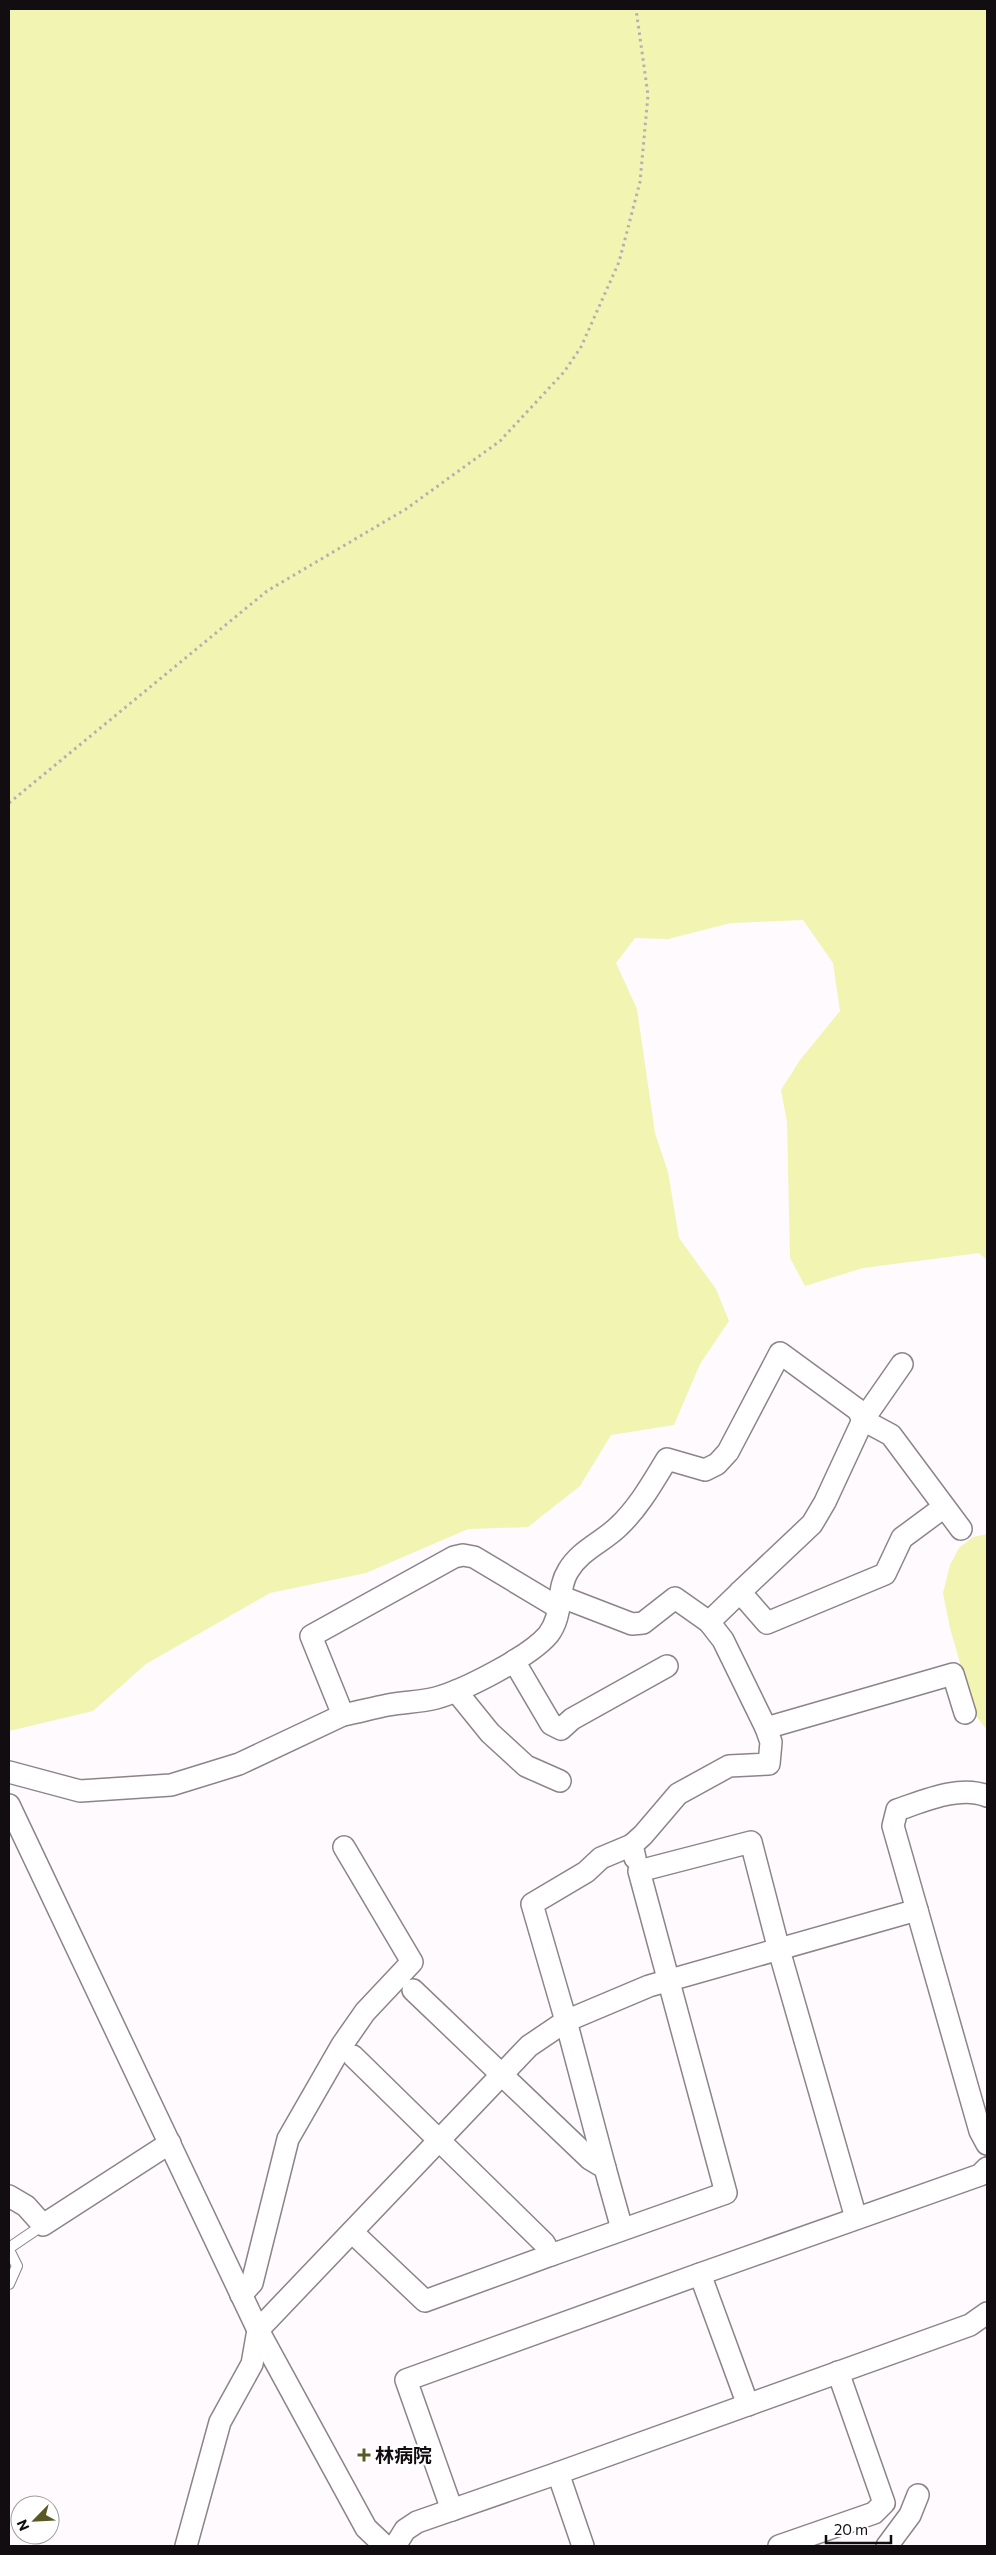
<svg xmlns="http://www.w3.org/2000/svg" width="996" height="2555" font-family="Commissioner,'Noto Sans JP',sans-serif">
  <rect width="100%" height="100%" fill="#fffafe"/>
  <g fill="#f2f4b1">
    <path d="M9,9H987V1260L979,1253L863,1268L805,1286L790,1258L787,1122L781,1090L800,1060L840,1011L833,963L803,920L731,923L668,939L635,938L616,963L637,1009L655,1133L668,1172L679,1238L716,1289L729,1321L700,1364L674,1425L611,1435L580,1486L528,1527L468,1529L366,1573L270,1593L146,1664L93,1711L9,1731Z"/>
    <path d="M987,1534V1730L975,1715L950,1628L943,1593L950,1565L959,1548L973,1537Z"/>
  </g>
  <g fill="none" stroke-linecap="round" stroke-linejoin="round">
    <g stroke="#8d838b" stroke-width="12">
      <g id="lane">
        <path d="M9,2248L43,2225"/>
        <path d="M9,2250L17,2266L9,2284"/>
      </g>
    </g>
    <g stroke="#8d838b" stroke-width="24">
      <g id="street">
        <path d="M944,1507L902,1538L885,1574L767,1623L740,1592L709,1622L723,1640L766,1728L953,1674L965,1713"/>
        <path d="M740,1592L812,1524L825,1502L863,1420L902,1364"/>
        <path d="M562,1597L632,1624L643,1623L675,1598L709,1622"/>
        <path d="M514,1661L551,1724L561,1729L572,1719L667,1666"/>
        <path d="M456,1691L490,1733L526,1766L560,1781"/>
        <path d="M343,1715C358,1712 373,1708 388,1705C404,1702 421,1702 436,1698C465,1690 529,1657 548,1635C564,1615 556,1590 568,1571C580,1550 603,1542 619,1526C639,1507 653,1482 667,1459L705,1470L717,1464L728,1452L780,1353L858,1410L863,1420L891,1435L961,1529"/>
        <path d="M9,1772L80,1791L171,1785L239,1764L343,1715L311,1636L454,1557L463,1555L474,1557L559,1608"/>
        <path d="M9,1805L258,2330L366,2528L385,2546"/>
        <path d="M632,1845L601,1858L586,1872L532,1904L566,2021L649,1986L917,1910L893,1826L897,1810C924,1801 959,1785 987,1796"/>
        <path d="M635,1858L632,1845L643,1835L678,1794L729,1766L769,1764L771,1742L766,1728"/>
        <path d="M917,1910L980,2131L987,2144"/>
        <path d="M413,1990L590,2159L605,2168L622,2229"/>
        <path d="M9,2196L26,2206L43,2225L170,2143"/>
        <path d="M352,2232L425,2301L551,2255L544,2243L353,2056"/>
        <path d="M551,2255L726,2193L639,1871L751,1842L779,1950L856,2218"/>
        <path d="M700,2274L980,2175L987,2168"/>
        <path d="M241,2295L252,2283L288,2139L342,2045L365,2012L412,1962L344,1847"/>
        <path d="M558,2473L970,2325L987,2313"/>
        <path d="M452,2510L406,2380L700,2274L748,2405"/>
        <path d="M186,2546L220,2422L252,2364L258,2330L529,2046L566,2021L605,2168"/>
        <path d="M395,2546L405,2530L417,2522L558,2473L583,2546"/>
        <path d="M779,2546L874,2513L884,2503L838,2372"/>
        <path d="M887,2546L910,2515L918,2495"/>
      </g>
    </g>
    <path stroke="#b4afb3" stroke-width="3" stroke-dasharray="2.5 4" stroke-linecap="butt" d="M9,803L267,591L406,509L500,441L564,372L581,347L619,262L640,182L648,95L636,9"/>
    <use href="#lane" stroke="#fff" stroke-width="10"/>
    <use href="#street" stroke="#fff" stroke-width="21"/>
  </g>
  <path fill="#585925" stroke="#fff" stroke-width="2" d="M361.5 2447.5h5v5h5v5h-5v5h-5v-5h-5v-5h5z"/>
  <g text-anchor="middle" stroke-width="5" stroke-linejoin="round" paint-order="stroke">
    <g font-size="19" font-weight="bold" fill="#110d10" stroke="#fff" text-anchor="start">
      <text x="375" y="2462">林病院</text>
    </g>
  </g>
  <rect width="996" height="2555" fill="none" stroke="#110d10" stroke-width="20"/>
  <g transform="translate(35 2520) rotate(246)"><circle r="24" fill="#ffffff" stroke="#a09e9f"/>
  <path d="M0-4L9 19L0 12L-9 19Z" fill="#585925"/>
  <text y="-8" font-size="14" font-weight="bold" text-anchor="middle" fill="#110d10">N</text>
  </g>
  <path d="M826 2535v8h65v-8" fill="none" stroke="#110d10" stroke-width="2.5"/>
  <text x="834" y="2535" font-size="15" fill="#110d10" stroke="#ffffff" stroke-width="4" paint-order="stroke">20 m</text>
</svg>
